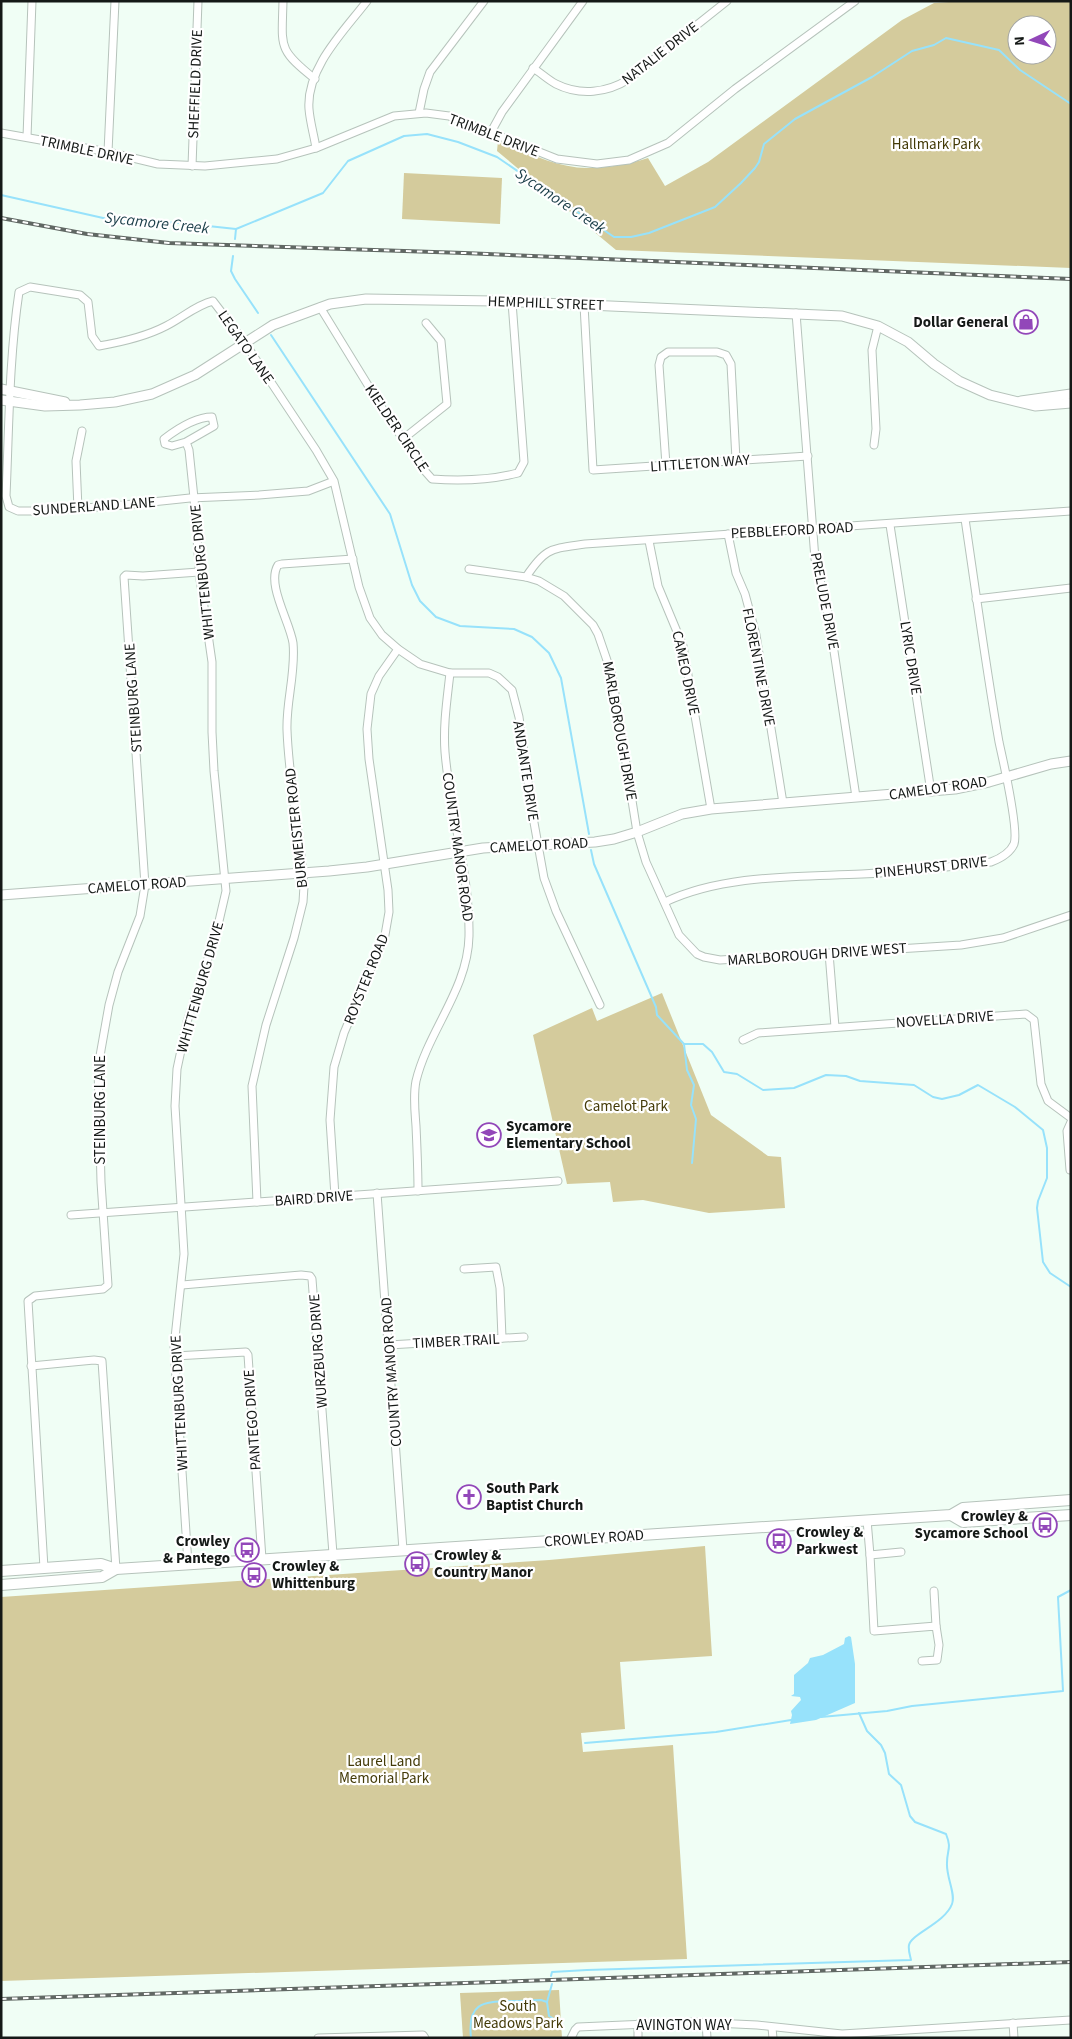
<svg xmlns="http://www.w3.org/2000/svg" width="1072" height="2039" font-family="'Source Sans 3',sans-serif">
  <rect width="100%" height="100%" fill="#f0fef5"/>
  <g fill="#d4cb9c" fill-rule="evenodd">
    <path d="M964,1H1071V268L616,250L497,151L498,141C526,152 557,168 587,168C608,168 629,164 648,158L665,186L708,162L902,20L934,3ZM1017,25H1047V55H1017Z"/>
    <path d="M404,173L502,178L500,224L402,219Z"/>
    <path d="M662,993L711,1115L768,1156L781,1157L785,1208L709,1213L643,1200L613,1202L610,1182L567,1184L533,1035L592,1008L597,1021Z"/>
    <path d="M705,1546L712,1656L620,1662L625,1729L581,1733L583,1752L673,1745L687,1959L1,1981V1597L549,1560Z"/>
    <path d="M559,1990L562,2038H463L460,1993Z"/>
  </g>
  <path fill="#97e2fb" d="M849,1636L851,1637L855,1664V1703L816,1720L790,1724L792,1715L791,1711L801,1700L800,1697L791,1696L794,1694V1675L808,1663L810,1658L823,1655L844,1644L845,1638Z"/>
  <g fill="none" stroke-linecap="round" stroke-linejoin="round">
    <g stroke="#97e2fb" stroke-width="2">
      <path d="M1,195L112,220L180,223L236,229L323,193L348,161L404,136L427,134L458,142L497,157L614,237H631L649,233L715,207L741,183L755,168L759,162L764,144L795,119L872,77L912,51L934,45L946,38L999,50L1020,70L1071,104"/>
      <path d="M235,239L236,229"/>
      <path d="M233,256L231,271L235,279L258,313"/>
      <path d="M271,335L390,514L412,585L420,601L436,617L460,626L514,629L532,637L549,653L561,678L589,834"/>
      <path d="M591,850L594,864L656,1007L657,1015L684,1044H703L712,1052L724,1072L737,1074L763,1090L794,1088L826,1075L846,1076L860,1081L914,1085L933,1097L942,1099L959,1095L978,1085L1015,1107L1043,1130L1047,1148V1178L1038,1201L1037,1208L1043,1262L1050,1273L1071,1287"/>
      <path d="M684,1044L687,1070L694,1085L691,1105L696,1119L692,1163"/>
      <path d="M821,1717L887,1711L912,1706L1063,1691L1058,1597L1071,1590"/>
      <path d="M585,1743L716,1732L791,1720"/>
      <path d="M551,1976L552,1972L587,1970L911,1960C910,1955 908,1950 909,1945C911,1934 945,1923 952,1904C956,1894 946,1877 947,1863C947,1849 952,1849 946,1834L915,1822L910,1816L901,1785L889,1774L885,1753L881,1745L867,1731L859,1713"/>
      <path d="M552,1984L547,2002L549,2016L554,2019"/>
      <path d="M471,2038C467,2001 484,2002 513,2001C522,2001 532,2000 541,2000L547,2002"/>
    </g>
    <g stroke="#b6c3bb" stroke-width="9">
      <g id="minor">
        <path d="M283,1C282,47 277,49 315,79"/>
        <path d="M533,68C541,73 548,80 556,84C580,96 607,93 629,79L727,1"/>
        <path d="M419,113L424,89L430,72L484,1"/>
        <path d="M1,133L108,152L158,164L205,166L277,159L316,148L394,116L426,113L449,116L557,159L597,164L629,160L668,143L735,89L855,1"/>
        <path d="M490,134L502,112L583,1"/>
        <path d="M27,137L32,1"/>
        <path d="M316,148C314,135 310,122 309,109C306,68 344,31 367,1"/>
        <path d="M108,152L115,1"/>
        <path d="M192,166L198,1"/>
        <path d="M584,305L593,470L808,456"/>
        <path d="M320,307L382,408L424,470L432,479C460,481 491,480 518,473L524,462L512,302"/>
        <path d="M796,313L815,559L829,618L856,797"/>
        <path d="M403,439L447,404L441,341L426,323"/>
        <path d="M186,442L172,446L165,444L164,439C177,429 196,417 212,417L214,426L186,442L189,450L194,498L200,579L212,662V732L214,771L226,891L216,934L187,1022L177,1069L175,1106L184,1254L174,1347L188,1564"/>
        <path d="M874,445L876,429L872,350L878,326"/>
        <path d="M666,465L659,365L661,357L668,352H717L726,355L731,364L736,460"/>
        <path d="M334,481L308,491L259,495L190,498L114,506L38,511H18L9,507L6,496C9,428 9,359 19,292L30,287L80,295L88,302L92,336L99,346C122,342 145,337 166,326C182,318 196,305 213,301L245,343L316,450L334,481L359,587L370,618L382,635L398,649L420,664L450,673H489L498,677L512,690L519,717L533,817L544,878L556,911L600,1005"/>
        <path d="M78,509L76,461L82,431"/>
        <path d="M890,525L931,792"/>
        <path d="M728,534L736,573L745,594L756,635L783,803"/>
        <path d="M649,541L658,586L683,646L711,809"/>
        <path d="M469,569L526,577L539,581L564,596L593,625L598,634L612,675L637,832L646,862L679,935L697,954L704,957L720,960L961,945L1003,938L1071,915"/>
        <path d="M526,577C546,547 551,549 585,544L1071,511"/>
        <path d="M976,599L1071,588"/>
        <path d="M665,902C724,874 798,877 862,874C905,872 948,867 991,862C999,859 1010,853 1014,844C1019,830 1003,760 999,742C986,668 976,593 965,519"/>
        <path d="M829,953L835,1027"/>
        <path d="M743,1040L758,1033L1026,1014L1034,1020L1041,1084L1048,1101L1071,1118"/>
        <path d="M1070,1170L1067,1131L1071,1122"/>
        <path d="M418,1191C418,1169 417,1148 416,1126C415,1112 413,1096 416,1081C428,1031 468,989 469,936C470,874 450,814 445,752C443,726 447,700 450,673"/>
        <path d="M377,1193L403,1550"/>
        <path d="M335,1196L330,1120L334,1067L344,1033L385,935L389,912L388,890L369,759L367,729L371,694L379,676L398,649"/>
        <path d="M257,1202L252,1086L266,1025L294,938L303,902L304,886C300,834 289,783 287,730C286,701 296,672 293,643C290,622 266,584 278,565L282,564L353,559"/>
        <path d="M71,1215L558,1181"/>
        <path d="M464,1269L496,1267L500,1288L502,1338"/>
        <path d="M182,1285L301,1275L310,1276L312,1279L333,1554"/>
        <path d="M389,1345L524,1337"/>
        <path d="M175,1356L246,1352L248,1355L262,1559"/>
        <path d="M31,1366L94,1360L102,1361L116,1569"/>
        <path d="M867,1520L870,1555"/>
        <path d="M901,1552L870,1555L874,1631L936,1626L939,1645L937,1660L922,1661"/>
        <path d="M44,1568L28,1301L35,1296L103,1289L108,1285L101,1182L98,1067L109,1005L118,972L140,916L145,885L124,577L126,575L143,576L199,572"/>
        <path d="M934,1591L936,1626"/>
        <path d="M706,2023L707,2038"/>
        <path d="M1013,2023L1014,2038"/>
        <path d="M638,2024V2038"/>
        <path d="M772,2028L773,2038"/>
        <path d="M318,2038L423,2035L425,2038"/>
        <path d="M571,2038L575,2030L578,2027L693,2022L757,2025L842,2034L1071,2020"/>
      </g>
    </g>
    <g stroke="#b6c3bb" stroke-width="11">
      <g id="tertiary">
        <path d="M1,389L65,402"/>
        <path d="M1,400L45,406L80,405L115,402L152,394L195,375L273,325L330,304L366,299L494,301L842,316L878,326L908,342L934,364L959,381L990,395L1035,406L1071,403"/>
        <path d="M1021,401L1071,394"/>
        <path d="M1,895L329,871L367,867L483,848L595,842L614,839L637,832L682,814L711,809L955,789L989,782L1051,764L1071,761"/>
      </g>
    </g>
    <g stroke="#b6c3bb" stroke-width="12">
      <g id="secondary">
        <path d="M951,1515L963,1522L1071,1515"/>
        <path d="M1,1571L101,1564L116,1569L951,1515L963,1508L1071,1500"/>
        <path d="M1,1585L102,1577L116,1569"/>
      </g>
    </g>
    <use href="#minor" stroke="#fff" stroke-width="7"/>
    <use href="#tertiary" stroke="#fff" stroke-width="9"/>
    <use href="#secondary" stroke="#fff" stroke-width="10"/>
    <g stroke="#616864" stroke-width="4">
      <g id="rail">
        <path d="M1,218L87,234L169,243L464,253L1071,279"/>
        <path d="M1,1999L1071,1962"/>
      </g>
    </g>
    <use href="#rail" stroke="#fff" stroke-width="2" stroke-dasharray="5.5" stroke-linecap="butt"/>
  </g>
  <defs>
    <g id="shop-ring" transform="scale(1.25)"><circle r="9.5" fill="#fff" stroke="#9247b9" stroke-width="1.5"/><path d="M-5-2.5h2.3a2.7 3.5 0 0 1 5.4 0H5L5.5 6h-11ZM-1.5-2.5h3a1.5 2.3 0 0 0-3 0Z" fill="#9247b9"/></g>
    <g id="school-ring" transform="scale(1.25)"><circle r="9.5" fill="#fff" stroke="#9247b9" stroke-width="1.5"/><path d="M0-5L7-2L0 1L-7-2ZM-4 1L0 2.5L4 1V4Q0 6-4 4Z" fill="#9247b9"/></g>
    <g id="church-ring" transform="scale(1.25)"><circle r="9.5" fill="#fff" stroke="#9247b9" stroke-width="1.5"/><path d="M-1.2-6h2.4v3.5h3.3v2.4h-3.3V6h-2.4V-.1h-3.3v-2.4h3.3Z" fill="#9247b9"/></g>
    <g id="bus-ring" transform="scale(1.25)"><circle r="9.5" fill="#fff" stroke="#9247b9" stroke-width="1.5"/><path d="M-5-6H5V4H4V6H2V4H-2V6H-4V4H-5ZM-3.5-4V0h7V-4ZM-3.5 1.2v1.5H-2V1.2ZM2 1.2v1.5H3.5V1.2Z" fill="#9247b9"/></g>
  </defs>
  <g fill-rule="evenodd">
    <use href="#shop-ring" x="1026" y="322"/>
    <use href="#school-ring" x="489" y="1135"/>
    <use href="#church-ring" x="469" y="1497"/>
    <use href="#bus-ring" x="1045" y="1525"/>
    <use href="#bus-ring" x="779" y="1541"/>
    <use href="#bus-ring" x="247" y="1550"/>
    <use href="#bus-ring" x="417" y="1564"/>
    <use href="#bus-ring" x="254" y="1575"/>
  </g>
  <g text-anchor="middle" stroke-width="4.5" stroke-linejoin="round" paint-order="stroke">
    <g font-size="15" fill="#151917" stroke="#fff">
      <text transform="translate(660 53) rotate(-38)" y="5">NATALIE DRIVE</text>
      <text transform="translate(195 84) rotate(-88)" y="5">SHEFFIELD DRIVE</text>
      <text transform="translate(494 135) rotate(21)" y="5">TRIMBLE DRIVE</text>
      <text transform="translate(87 150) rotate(12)" y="5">TRIMBLE DRIVE</text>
      <text transform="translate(546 303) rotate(2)" y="5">HEMPHILL STREET</text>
      <text transform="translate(246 347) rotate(55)" y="5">LEGATO LANE</text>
      <text transform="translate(397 428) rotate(56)" y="5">KIELDER CIRCLE</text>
      <text transform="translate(700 463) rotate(-4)" y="5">LITTLETON WAY</text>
      <text transform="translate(94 506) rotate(-4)" y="5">SUNDERLAND LANE</text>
      <text transform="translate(792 530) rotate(-3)" y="5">PEBBLEFORD ROAD</text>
      <text transform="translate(202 572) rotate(-96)" y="5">WHITTENBURG DRIVE</text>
      <text transform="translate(825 601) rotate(79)" y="5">PRELUDE DRIVE</text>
      <text transform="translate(911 658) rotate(81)" y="5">LYRIC DRIVE</text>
      <text transform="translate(759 667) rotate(79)" y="5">FLORENTINE DRIVE</text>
      <text transform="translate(686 673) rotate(78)" y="5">CAMEO DRIVE</text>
      <text transform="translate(133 698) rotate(-94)" y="5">STEINBURG LANE</text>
      <text transform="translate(620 731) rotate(80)" y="5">MARLBOROUGH DRIVE</text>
      <text transform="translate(526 771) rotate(81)" y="5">ANDANTE DRIVE</text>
      <text transform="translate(938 788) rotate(-8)" y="5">CAMELOT ROAD</text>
      <text transform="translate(296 828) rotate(-96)" y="5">BURMEISTER ROAD</text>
      <text transform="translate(539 845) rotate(-3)" y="5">CAMELOT ROAD</text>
      <text transform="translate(458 847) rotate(82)" y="5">COUNTRY MANOR ROAD</text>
      <text transform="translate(931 867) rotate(-6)" y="5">PINEHURST DRIVE</text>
      <text transform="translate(137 885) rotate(-4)" y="5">CAMELOT ROAD</text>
      <text transform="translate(817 954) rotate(-4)" y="5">MARLBOROUGH DRIVE WEST</text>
      <text transform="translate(366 979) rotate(-68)" y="5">ROYSTER ROAD</text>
      <text transform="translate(200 987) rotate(-74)" y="5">WHITTENBURG DRIVE</text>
      <text transform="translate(945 1019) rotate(-4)" y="5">NOVELLA DRIVE</text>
      <text transform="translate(100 1110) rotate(-90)" y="5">STEINBURG LANE</text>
      <text transform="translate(314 1198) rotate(-4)" y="5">BAIRD DRIVE</text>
      <text transform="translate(456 1341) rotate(-3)" y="5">TIMBER TRAIL</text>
      <text transform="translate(318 1351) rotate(-94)" y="5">WURZBURG DRIVE</text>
      <text transform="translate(391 1372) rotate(-94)" y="5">COUNTRY MANOR ROAD</text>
      <text transform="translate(179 1403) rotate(-93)" y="5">WHITTENBURG DRIVE</text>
      <text transform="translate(252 1420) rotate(-94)" y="5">PANTEGO DRIVE</text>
      <text transform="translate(594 1538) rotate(-4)" y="5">CROWLEY ROAD</text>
      <text x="684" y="2030">AVINGTON WAY</text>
    </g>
    <g font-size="15" fill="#433a07" stroke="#fff">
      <text x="936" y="149">Hallmark Park</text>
      <text x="626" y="1111">Camelot Park</text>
      <text x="384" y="1766">Laurel Land<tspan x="384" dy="17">Memorial Park</tspan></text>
      <text x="518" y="2011">South<tspan x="518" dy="17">Meadows Park</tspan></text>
    </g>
    <g font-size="15" font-weight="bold" fill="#151917" stroke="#fff" text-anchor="start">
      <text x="1008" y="327" text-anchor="end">Dollar General</text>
      <text x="506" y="1131">Sycamore<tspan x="506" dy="17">Elementary School</tspan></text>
      <text x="486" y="1493">South Park<tspan x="486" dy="17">Baptist Church</tspan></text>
      <text x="1028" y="1521" text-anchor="end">Crowley &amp;<tspan x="1028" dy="17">Sycamore School</tspan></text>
      <text x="796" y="1537">Crowley &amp;<tspan x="796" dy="17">Parkwest</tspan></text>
      <text x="230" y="1546" text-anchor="end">Crowley<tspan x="230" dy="17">&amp; Pantego</tspan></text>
      <text x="434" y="1560">Crowley &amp;<tspan x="434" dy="17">Country Manor</tspan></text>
      <text x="272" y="1571">Crowley &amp;<tspan x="272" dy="17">Whittenburg</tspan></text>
    </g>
    <g font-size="16" font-style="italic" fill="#1a3d48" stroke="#fff">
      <text transform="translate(561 200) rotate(34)" y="6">Sycamore Creek</text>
      <text transform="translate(157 222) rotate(6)" y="6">Sycamore Creek</text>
    </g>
  </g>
  <rect width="1072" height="2039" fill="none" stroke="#151917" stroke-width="5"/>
  <g transform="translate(1032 40) rotate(266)"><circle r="24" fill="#ffffff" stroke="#a1a3a2"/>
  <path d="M0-4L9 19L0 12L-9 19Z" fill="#9247b9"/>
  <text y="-8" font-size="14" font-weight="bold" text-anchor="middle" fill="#151917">N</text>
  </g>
</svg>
